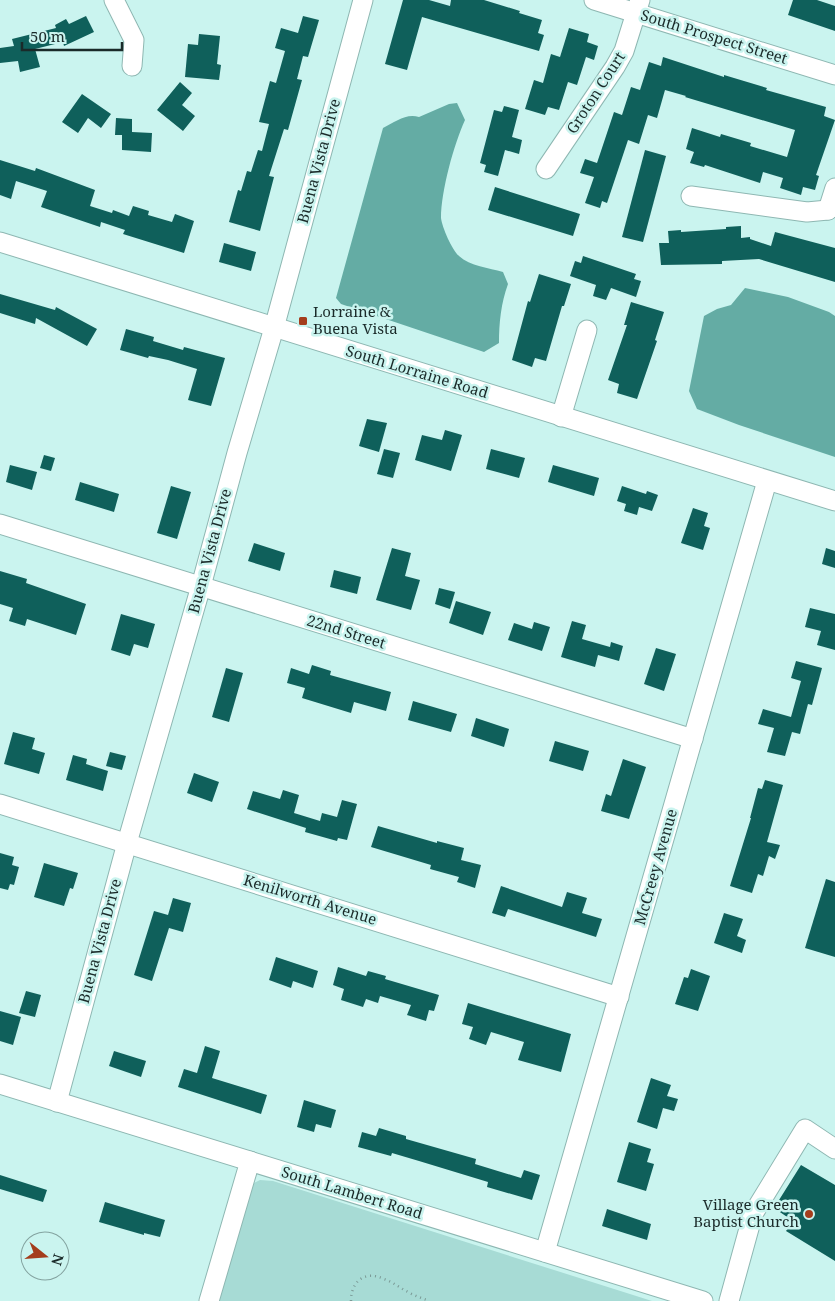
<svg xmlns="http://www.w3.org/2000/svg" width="835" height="1301" font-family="'Noto Serif',serif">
  <rect width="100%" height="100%" fill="#caf4ef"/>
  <path fill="#a7dbd5" d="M260,1180L273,1181L652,1301H217L252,1184Z"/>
  <g fill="#64aca4">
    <path d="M457,103L465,120C454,144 441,191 441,218C442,227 452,250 459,256C470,266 489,268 503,272L508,284C501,303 499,323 499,343L484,352L341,304L336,298L383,128C395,122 406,113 419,117L449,104Z"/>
    <path d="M745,288L788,297L829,312L835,316V457L739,425L697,409L689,391L704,316L717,309L731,305Z"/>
  </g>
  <g fill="#0f605b">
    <path d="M403,0H429L450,6L451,0H484L520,11L519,13L542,20L538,33L544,35L539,51L422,17L407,70L385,64Z"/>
    <path d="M793,0H817L835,6V31L788,15Z"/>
    <path d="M86,16L94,32L64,46L63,42L35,49L40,67L20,72L18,61L0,63V48L14,46L12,39L56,28L55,25L66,19L69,24Z"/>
    <path d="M303,16L319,20L308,57L303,56L297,79L302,80L288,130L284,129L269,176L274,177L260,231L229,222L238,190L241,191L247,171L251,172L258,150L262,151L269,124L259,122L270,81L276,83L285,51L275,48L281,28L298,33Z"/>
    <path d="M569,28L589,34L587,42L598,46L594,60L586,57L577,85L568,82L559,110L548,107L545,115L525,109L534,80L543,83L551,54L560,57Z"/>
    <path d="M199,34L220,36L217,64L221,65L219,80L185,77L188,44L198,45Z"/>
    <path d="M663,57L724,77V75L767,88L766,90L826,107L824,116L835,120L816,175L819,176L815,190L803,187L801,195L780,188L783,178L763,172L760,183L705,165L704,167L690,163L694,152L686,149L692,128L720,137L721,134L751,143L750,146L787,157L795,130L685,97L686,96L665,90L657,118L648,115L639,144L628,140L607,203L602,201L600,208L585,203L594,177L580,173L585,159L597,163L614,112L622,115L631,87L640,90L649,62L661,66Z"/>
    <path d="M180,82L192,93L182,105L195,116L183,131L157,110Z"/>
    <path d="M82,94L111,114L101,128L88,118L78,133L62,122Z"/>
    <path d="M504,106L519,110L512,137L522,140L519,154L505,150L498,176L484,172L486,165L480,163L494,110L502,112Z"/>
    <path d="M116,118L132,119V132L152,133L151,152L122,150V135H115Z"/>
    <path d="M645,150L666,156L643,242L622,237Z"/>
    <path d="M0,160L35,171L36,168L95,190L90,206L112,213L113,210L129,216L133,206L149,211L148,215L172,222L175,214L194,221L184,253L123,234L125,230L101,222L100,227L41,207L47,191L16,181L11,199L0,195Z"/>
    <path d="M495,187L580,214L573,236L488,210Z"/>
    <path d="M741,226V238L750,237V239L771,246L775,232L835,248V282L759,259L722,261V264L661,265L659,243H669L668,231L681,230V232L726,229V227Z"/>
    <path d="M224,243L256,252L251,271L219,262Z"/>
    <path d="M583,256L636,274L634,279L641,281L636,297L611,288L606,300L593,296L596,285L570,276L575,261L581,263Z"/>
    <path d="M539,274L571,284L564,306H562L546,361L535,358L532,367L512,360L528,301L530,302Z"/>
    <path d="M0,294L55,310L56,307L97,329L87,346L36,318L35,324L0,313Z"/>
    <path d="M631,302L664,312L655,340L657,341L637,399L617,393L619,384L608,380L627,325H624Z"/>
    <path d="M126,329L154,337L153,341L183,350L184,347L225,358L211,406L188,400L197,369L168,360L149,356L148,358L120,350Z"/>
    <path d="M367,419L387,423L379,452L359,446Z"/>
    <path d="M445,430L462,435L451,471L415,460L422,435L442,440Z"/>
    <path d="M384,449L400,453L393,478L377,474Z"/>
    <path d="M491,449L525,458L519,478L486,469Z"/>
    <path d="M44,455L55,458L51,471L40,468Z"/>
    <path d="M10,465L37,472L32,490L6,482Z"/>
    <path d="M553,465L599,478L594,496L548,482Z"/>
    <path d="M80,482L119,494L114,512L75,500Z"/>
    <path d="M171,486L191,492L177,539L157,533Z"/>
    <path d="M622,486L646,494L647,491L658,495L652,511L639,507L637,515L624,511L626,504L617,501Z"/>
    <path d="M693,508L708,513L704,526L710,528L703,550L681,543Z"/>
    <path d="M254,543L285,553L280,571L248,561Z"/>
    <path d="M392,548L411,553L405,576L420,580L411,610L376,600Z"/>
    <path d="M826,548L835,551V568L822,564Z"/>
    <path d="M334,570L361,577L357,594L330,587Z"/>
    <path d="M0,571L27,579L26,583L86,604L76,635L27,619L25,626L9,621L13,608L0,604Z"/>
    <path d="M439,588L455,592L450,609L435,604Z"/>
    <path d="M456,601L491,612L483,635L449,623Z"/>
    <path d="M810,608L835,614V650L817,645L821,631L805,627Z"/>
    <path d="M121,614L155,624L148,648L134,644L130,656L111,650Z"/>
    <path d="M572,621L586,625L582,639L610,647L611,642L623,646L619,661L598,655L595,667L561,657Z"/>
    <path d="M534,622L550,627L542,651L508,640L514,623L532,629Z"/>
    <path d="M656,648L676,654L664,691L644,684Z"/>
    <path d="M796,661L822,668L812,705L808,704L800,734L792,732L785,756L767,752L774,728L758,724L763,709L791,717L801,681L791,678Z"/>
    <path d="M312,665L331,671L330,675L391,692L386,711L354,702L351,713L302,698L305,688L287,683L291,668L309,674Z"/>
    <path d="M226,668L243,673L229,722L212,717Z"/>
    <path d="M413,701L457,714L451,732L408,720Z"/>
    <path d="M476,718L509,729L504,747L471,736Z"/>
    <path d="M13,732L35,738L32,749L45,753L39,774L4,764Z"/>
    <path d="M555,741L589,751L583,771L549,761Z"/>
    <path d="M110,752L126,756L122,770L106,766Z"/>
    <path d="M73,755L87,759L86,764L108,771L103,791L66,780Z"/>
    <path d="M623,759L646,767L629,819L601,811L606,794L611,796Z"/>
    <path d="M194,773L219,782L212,802L187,793Z"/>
    <path d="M765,780L783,785L767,842L780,845L775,859L769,856L763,876L758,874L752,893L730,886L751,818H750L758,788L762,789Z"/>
    <path d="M283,790L299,795L294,813L320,821L322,813L337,817L342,800L357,804L347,840L338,838L337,841L305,832L306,828L247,809L253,791L280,799Z"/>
    <path d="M378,826L437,843V841L464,848L461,860L481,865L475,888L457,882L459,877L430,869L431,865L371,847Z"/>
    <path d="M0,853L14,857L12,865L19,867L14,885L10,884L8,890L0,888Z"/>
    <path d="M44,863L78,873L73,889L70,888L64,906L34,897Z"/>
    <path d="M826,879L835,882V957L805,948Z"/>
    <path d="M501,886L562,907L567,892L587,898L582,913L602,919L596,937L508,909L505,917L492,913Z"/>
    <path d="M173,898L191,903L183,932L169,928L152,981L134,975L154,911L168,915Z"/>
    <path d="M724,913L743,919L737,936L746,940L742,953L714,943Z"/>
    <path d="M276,957L318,971L313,988L293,981L291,988L269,980Z"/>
    <path d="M338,967L366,976L368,971L386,976L385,979L439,995L434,1011L429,1010L426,1021L407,1015L411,1005L380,996L378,1003L366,999L363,1007L341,1000L344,989L333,985Z"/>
    <path d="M691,969L710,976L698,1011L675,1004L684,977L688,978Z"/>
    <path d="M26,991L41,995L35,1017L19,1013Z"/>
    <path d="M468,1003L571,1034L561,1072L518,1060L524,1042L491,1032L486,1045L469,1039L473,1027L462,1024Z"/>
    <path d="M0,1011L21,1017L13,1045L0,1041Z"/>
    <path d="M205,1046L220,1051L212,1078L267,1095L261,1114L178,1087L184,1069L197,1073Z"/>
    <path d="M114,1051L146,1061L141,1077L109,1066Z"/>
    <path d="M651,1078L671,1085L667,1096L678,1099L674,1111L663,1108L657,1129L637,1122Z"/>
    <path d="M304,1100L336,1110L331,1128L316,1124L314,1132L297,1127Z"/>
    <path d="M379,1128L406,1136V1139L476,1159L475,1164L521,1178L524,1170L540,1175L532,1200L487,1187L488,1182L419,1161L392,1153L391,1156L358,1147L362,1132L376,1136Z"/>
    <path d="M629,1142L651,1149L647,1162L654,1164L646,1191L617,1182Z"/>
    <path d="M801,1165L835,1185V1261L786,1231L793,1221L774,1208Z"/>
    <path d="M0,1175L47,1190L43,1202L0,1189Z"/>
    <path d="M105,1202L165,1220L160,1237L144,1233V1235L99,1222Z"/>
    <path d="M607,1209L651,1224L647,1240L602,1226Z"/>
  </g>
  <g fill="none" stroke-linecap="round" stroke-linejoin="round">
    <g stroke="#8eb7b2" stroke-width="21">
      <g id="minor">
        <path d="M114,0L134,40L132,66"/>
        <path d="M594,0L835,75"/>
        <path d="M546,169L615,67L624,51L640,0"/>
        <path d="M691,196L807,212L828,210"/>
        <path d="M828,210L835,188"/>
        <path d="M0,242L835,501"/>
        <path d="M561,417L587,330"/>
        <path d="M0,524L693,739"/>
        <path d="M0,804L619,997"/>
        <path d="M0,1084L703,1301"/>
        <path d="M57,1102L127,843L201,586L237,453L274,328L363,0"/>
        <path d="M545,1252L767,481"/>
        <path d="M209,1301L250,1161"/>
        <path d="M729,1301L753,1214L805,1129L835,1149"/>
      </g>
    </g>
    <path stroke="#7b9a96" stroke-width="2.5" stroke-dasharray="1 4" stroke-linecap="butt" d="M351,1301C351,1281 365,1270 384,1279C393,1282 400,1288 408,1292C415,1296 422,1298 429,1301"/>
    <use href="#minor" stroke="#fff" stroke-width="19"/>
  </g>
  <g fill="#a43d1c" stroke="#caf4ef" stroke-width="2">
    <rect x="298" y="316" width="10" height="10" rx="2.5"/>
    <circle cx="809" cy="1214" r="5"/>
  </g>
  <g text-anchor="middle" stroke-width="5" stroke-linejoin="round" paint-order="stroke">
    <g font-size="15" fill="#1a2a29" stroke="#caf4ef">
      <text transform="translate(714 37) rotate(17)" y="5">South Prospect Street</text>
      <text transform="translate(596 93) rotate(-57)" y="5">Groton Court</text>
      <text transform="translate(319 161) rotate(-75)" y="5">Buena Vista Drive</text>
      <text transform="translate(417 372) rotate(17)" y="5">South Lorraine Road</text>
      <text transform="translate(210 551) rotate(-75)" y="5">Buena Vista Drive</text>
      <text transform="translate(346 632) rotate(17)" y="5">22nd Street</text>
      <text transform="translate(656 867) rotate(-74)" y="5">McCreey Avenue</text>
      <text transform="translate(310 900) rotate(17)" y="5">Kenilworth Avenue</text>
      <text transform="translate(100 941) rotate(-75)" y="5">Buena Vista Drive</text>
      <text transform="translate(352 1193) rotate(17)" y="5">South Lambert Road</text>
    </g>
    <g font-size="15" fill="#1a2a29" stroke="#caf4ef" text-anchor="start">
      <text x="313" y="317">Lorraine &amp;<tspan x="313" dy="17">Buena Vista</tspan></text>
      <text x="799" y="1210" text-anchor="end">Village Green<tspan x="799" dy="17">Baptist Church</tspan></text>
    </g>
  </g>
  <g transform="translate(45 1256) rotate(107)"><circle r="24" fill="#caf4ef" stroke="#84a3a0"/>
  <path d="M0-4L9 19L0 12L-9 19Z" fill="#a43d1c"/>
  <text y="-8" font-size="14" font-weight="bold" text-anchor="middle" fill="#1a2a29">N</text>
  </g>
  <path d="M22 42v8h100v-8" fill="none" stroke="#1a2a29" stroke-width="2.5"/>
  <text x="30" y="42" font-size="15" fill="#1a2a29" stroke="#caf4ef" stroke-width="4" paint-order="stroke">50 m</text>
</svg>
